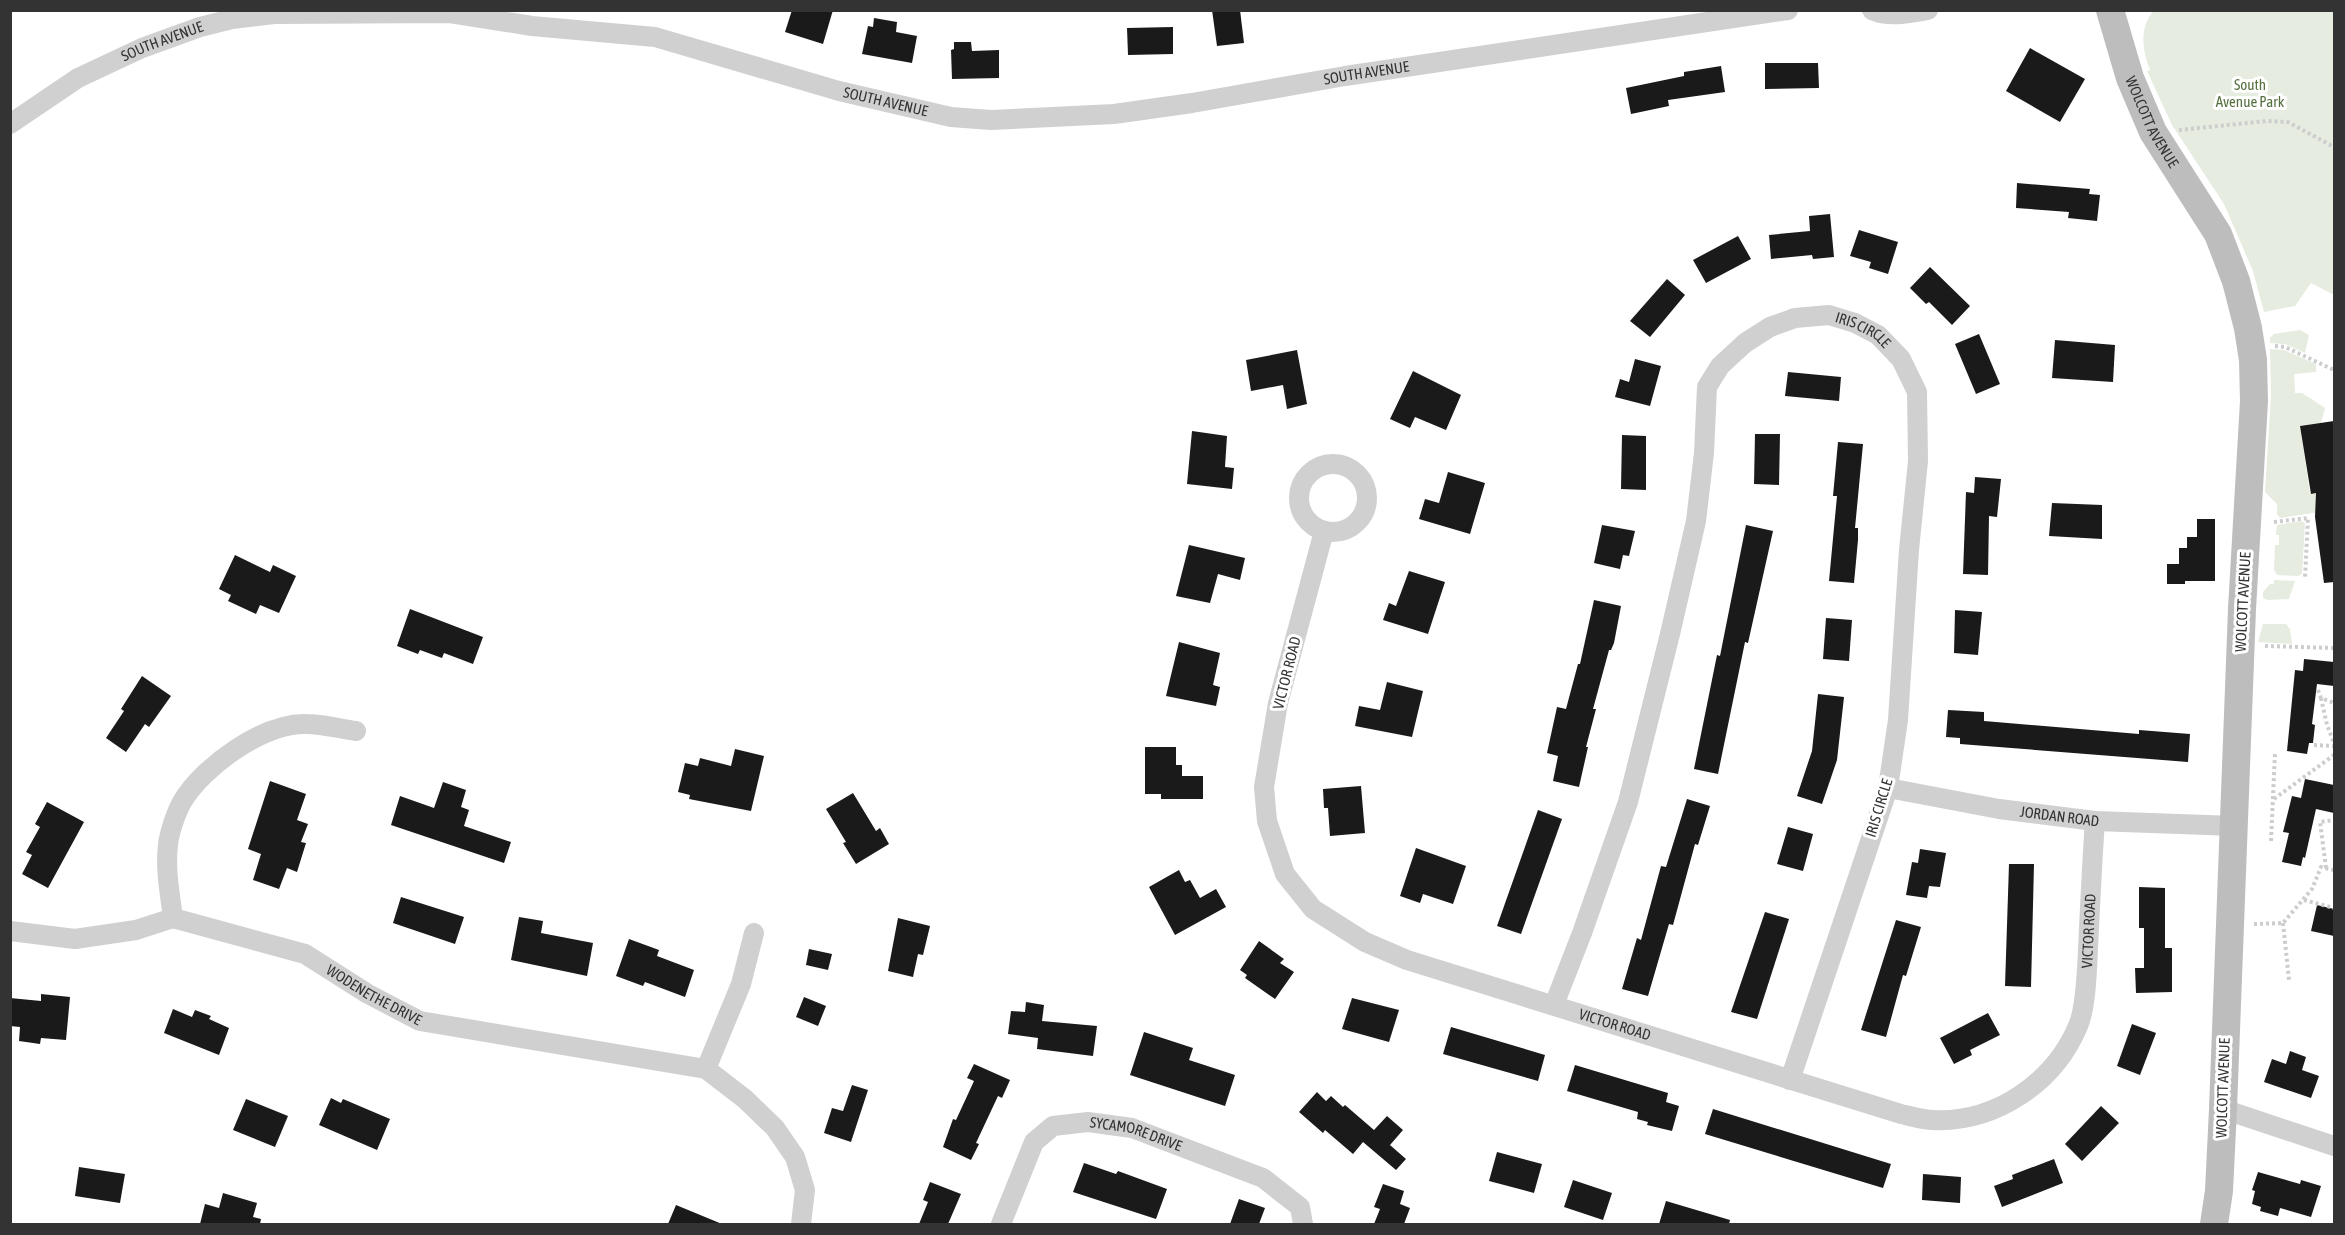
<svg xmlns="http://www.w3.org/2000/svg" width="2345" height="1235" font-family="'Asap Condensed',sans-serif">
  <rect width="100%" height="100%" fill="#fff"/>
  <g fill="#e6ecdf">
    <path d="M2154,10L2334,11V295L2311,283L2295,306L2264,312L2253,271L2224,204L2172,125L2147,71L2150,70C2142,50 2139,28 2154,10Z"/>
    <path d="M2300,330L2309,335L2305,353L2285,344L2270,343V338L2274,334Z"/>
    <path d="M2270,349L2284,350L2316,364V372L2294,374L2295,393H2302L2325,408L2321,423L2300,426L2310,493L2334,490V510L2280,518L2277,514V504L2265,492L2271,396Z"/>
    <path d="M2301,521L2305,523L2302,574L2298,576L2277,575L2274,570L2275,545H2279V535H2276L2277,525Z"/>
    <path d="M2274,580L2295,581L2289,599L2268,600L2263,598V592L2270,584H2274Z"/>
    <path d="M2263,624H2286L2290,629L2292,644L2258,642Z"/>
  </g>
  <g fill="#1a1a1a">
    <path d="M792,10H833L823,44L785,32Z"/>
    <path d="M1212,10H1240L1244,43L1217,46Z"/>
    <path d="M874,18L897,22L896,32L917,36L912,63L862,54L868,26L873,27Z"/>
    <path d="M1173,27V54L1128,55L1127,28Z"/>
    <path d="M954,42H971L972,51L999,50V78L952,79L951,50L954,49Z"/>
    <path d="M2030,48L2085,79L2060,122L2006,91Z"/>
    <path d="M1765,63H1818L1819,88L1765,89Z"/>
    <path d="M1721,66L1725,92L1668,100L1669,106L1631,114L1626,88L1684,76V72Z"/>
    <path d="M2017,183L2090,189L2089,194L2100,195L2097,221L2068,218L2069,212L2016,208Z"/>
    <path d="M1830,214L1834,257L1813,259L1812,255L1771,259L1769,235L1810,231L1809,216Z"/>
    <path d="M1859,230L1898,242L1888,274L1869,268L1871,262L1850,256Z"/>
    <path d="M1738,236L1751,259L1706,283L1693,260Z"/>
    <path d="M1930,267L1970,306L1952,325L1929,302L1926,304L1910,288Z"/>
    <path d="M1667,279L1685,295L1650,337L1630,321Z"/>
    <path d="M1979,334L2000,384L1976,394L1955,344Z"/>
    <path d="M2055,340L2115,345L2113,382L2052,378Z"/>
    <path d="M1297,350L1307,404L1287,409L1283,385L1251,391L1246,360Z"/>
    <path d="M1635,359L1661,366L1650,406L1615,397L1620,379L1629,382Z"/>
    <path d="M1413,371L1461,395L1446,430L1415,417L1410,428L1390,419Z"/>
    <path d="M1788,372L1841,377L1839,401L1785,396Z"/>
    <path d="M2334,421V582L2324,583L2315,517L2316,493L2311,494L2300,426Z"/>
    <path d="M1192,431L1227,436L1225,467L1234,468L1232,489L1187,484Z"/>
    <path d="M1755,434H1780L1779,485L1754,484Z"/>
    <path d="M1622,435L1646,436V490L1621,489Z"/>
    <path d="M1838,442L1863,444L1855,528H1858V540L1854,583L1829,581L1837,496H1833Z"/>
    <path d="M1448,472L1485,483L1470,534L1419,519L1425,499L1439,503Z"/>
    <path d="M1975,477L2001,479L1997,517L1989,516L1988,575L1963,574L1966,492L1974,493Z"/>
    <path d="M2052,503L2102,505V539L2049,536Z"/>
    <path d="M2197,519H2215V581H2185V584H2167V564H2179V548H2187V537H2197Z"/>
    <path d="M1602,525L1635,531L1629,556L1623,555L1620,569L1594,563Z"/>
    <path d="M1746,525L1773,531L1748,643L1745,642L1718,774L1694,769L1717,655L1720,656Z"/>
    <path d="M1189,545L1245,558L1240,580L1218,574L1210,603L1176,596Z"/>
    <path d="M235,555L270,572L273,565L296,576L279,613L260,605L256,614L228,601L231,595L219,589Z"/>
    <path d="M1409,571L1445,582L1428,634L1383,620L1389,603L1396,606Z"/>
    <path d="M1594,600L1621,606L1614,643L1611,650H1609L1593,709H1596L1586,747H1588L1579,787L1553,781L1558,756L1547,753L1557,707L1566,709L1578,664H1580Z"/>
    <path d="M410,609L483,637L473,664L444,653L442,658L420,650L418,654L397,646Z"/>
    <path d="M1955,610L1982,612L1978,655L1954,653Z"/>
    <path d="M1826,618L1852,620L1849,661L1823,659Z"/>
    <path d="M1179,642L1220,653L1213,685L1220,687L1216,706L1166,696Z"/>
    <path d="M2304,659L2334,662V686L2317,684L2312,724L2315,725L2313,743H2309L2307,754L2287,751L2295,670L2303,671Z"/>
    <path d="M142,676L171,696L149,727L145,724L126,752L106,738L124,711L121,709Z"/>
    <path d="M1387,682L1423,691L1412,737L1355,726L1359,706L1380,710Z"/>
    <path d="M1818,694L1844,697L1837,760L1822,804L1797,796L1812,751Z"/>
    <path d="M1948,710L1984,712V721L2139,734V730L2190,734L2188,762L1960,744V738L1946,737Z"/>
    <path d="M1145,747H1176V765H1182V776H1203V799H1161V794H1145Z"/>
    <path d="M735,749L764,756L751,811L689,799L690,795L678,792L685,763L698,766L700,758L731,766Z"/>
    <path d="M2305,779L2334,785V813L2316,809L2305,858L2303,857L2301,866L2282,862L2289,833L2283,832L2292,796L2301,798Z"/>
    <path d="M270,781L306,794L297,820L308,824L301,842L306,843L297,872L287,868L279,889L253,880L261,854L248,849Z"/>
    <path d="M443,782L466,790L461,807L469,810L464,826L511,842L504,863L391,825L400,796L434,808Z"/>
    <path d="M1361,786L1365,833L1330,836L1328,808H1324L1323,789Z"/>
    <path d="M853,793L876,831L880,828L889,844L856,864L843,843L846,842L826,809Z"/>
    <path d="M1687,799L1710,806L1698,845L1695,844L1673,925L1669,924L1648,996L1622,989L1637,938L1641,940L1661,866L1666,867Z"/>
    <path d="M47,802L84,822L48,888L22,874L32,855L26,852L40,827L35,824Z"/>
    <path d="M1538,810L1562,819L1521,934L1497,926Z"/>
    <path d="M1788,827L1813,834L1803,871L1777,864Z"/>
    <path d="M1416,848L1466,866L1453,904L1423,894L1420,903L1400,896Z"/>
    <path d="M1920,849L1946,853L1940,887L1929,886L1927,898L1906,895L1912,862L1918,863Z"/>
    <path d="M2009,864H2034L2031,987L2005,986Z"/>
    <path d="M1179,870L1185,882L1190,880L1200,898L1216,889L1226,907L1175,935L1149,887Z"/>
    <path d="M2139,887L2165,888V948H2172V992L2136,993L2135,968H2144V928H2139Z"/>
    <path d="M401,897L464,917L455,944L393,923Z"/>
    <path d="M2317,905L2334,909V936L2311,931Z"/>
    <path d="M1765,912L1789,919L1757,1019L1731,1012Z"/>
    <path d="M519,917L543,921L541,933L593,943L587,976L511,960Z"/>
    <path d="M898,918L930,926L923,955L918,954L913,977L888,971Z"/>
    <path d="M1896,920L1921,927L1906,976L1903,975L1886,1037L1861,1030Z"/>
    <path d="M629,939L659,950L657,956L694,970L685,997L645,982L643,986L616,976Z"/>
    <path d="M1259,941L1284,959L1280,963L1294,972L1275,999L1245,978L1247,975L1240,970Z"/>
    <path d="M809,949L832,954L828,970L806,965Z"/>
    <path d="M41,994L70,997L66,1040L41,1038L40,1044L19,1041L20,1027L10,1026V998L41,1001Z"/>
    <path d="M804,997L826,1006L818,1026L796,1017Z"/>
    <path d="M1352,998L1399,1010L1389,1042L1342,1029Z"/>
    <path d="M1026,1002L1044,1005L1042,1021L1097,1026L1093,1056L1037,1049L1038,1038L1008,1034L1011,1011L1025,1012Z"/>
    <path d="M173,1009L192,1017L195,1010L211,1016L209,1019L229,1028L219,1055L164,1033Z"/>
    <path d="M1988,1013L2000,1035L1970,1050L1972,1055L1954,1064L1940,1038Z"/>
    <path d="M2132,1024L2156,1033L2140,1075L2117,1066Z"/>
    <path d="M1451,1027L1545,1055L1538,1081L1443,1054Z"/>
    <path d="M1144,1032L1193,1048L1189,1060L1235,1075L1225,1106L1130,1075Z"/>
    <path d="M2290,1051L2306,1057L2302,1070L2319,1076L2311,1098L2264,1082L2272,1059L2286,1064Z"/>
    <path d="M974,1064L1010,1080L1002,1098L998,1096L976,1143L979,1144L971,1160L943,1147L953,1119L956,1120L974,1081L967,1078Z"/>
    <path d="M1575,1065L1668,1093L1666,1102L1679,1106L1672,1131L1647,1125L1648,1122L1637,1119L1638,1112L1567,1091Z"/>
    <path d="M852,1085L868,1090L851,1142L824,1133L832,1108L843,1111Z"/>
    <path d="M1317,1092L1326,1101L1331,1096L1343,1107L1345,1105L1374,1130L1387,1116L1403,1130L1390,1145L1406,1159L1396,1170L1363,1142L1353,1154L1325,1130L1323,1133L1299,1112Z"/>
    <path d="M331,1098L341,1103L343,1099L390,1119L377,1150L319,1125Z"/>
    <path d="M246,1099L288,1116L275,1147L233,1130Z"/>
    <path d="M2101,1106L2119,1123L2082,1161L2065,1144Z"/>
    <path d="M1713,1109L1891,1164L1883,1188L1705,1134Z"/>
    <path d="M1497,1152L1542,1164L1534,1193L1489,1181Z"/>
    <path d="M2054,1159L2063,1183L2002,1207L1994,1186L2013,1179L2012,1175Z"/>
    <path d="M1084,1163L1116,1174L1118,1171L1167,1189L1156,1219L1073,1192Z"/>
    <path d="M79,1167L125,1174L120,1203L75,1196Z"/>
    <path d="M2258,1172L2300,1184L2301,1180L2321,1186L2311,1217L2280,1208L2278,1216L2260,1211L2261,1207L2252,1204L2255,1191L2252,1190Z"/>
    <path d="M1923,1174L1961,1177L1960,1203L1922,1200Z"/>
    <path d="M1573,1180L1612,1193L1603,1220L1564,1207Z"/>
    <path d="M930,1182L961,1194L948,1224H919L928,1202L923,1200Z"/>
    <path d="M1383,1184L1404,1191L1400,1204L1410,1208L1404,1224H1374L1380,1209L1374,1207Z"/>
    <path d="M223,1193L257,1203L253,1217L261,1219L260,1224H200L205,1204L219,1208Z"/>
    <path d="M1239,1199L1265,1208L1259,1224H1230Z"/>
    <path d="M1666,1201L1730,1220L1729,1224H1659Z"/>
    <path d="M676,1205L722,1224H668Z"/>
  </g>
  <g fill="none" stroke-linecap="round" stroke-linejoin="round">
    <g stroke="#cdcdcd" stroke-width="4" stroke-dasharray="3 3" stroke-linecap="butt">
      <path d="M2179,130L2267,121L2288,122L2334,147"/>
      <path d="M2275,346L2285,347L2334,370"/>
      <path d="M2274,522L2308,518L2305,578"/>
      <path d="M2265,646L2334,648"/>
      <path d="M2318,690L2321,698L2334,703"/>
      <path d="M2321,698L2327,725L2334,743"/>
      <path d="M2314,745L2334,746"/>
      <path d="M2274,799L2334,755"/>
      <path d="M2271,841L2275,753"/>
      <path d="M2326,868L2320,822L2334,820"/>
      <path d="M2304,900L2334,908"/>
      <path d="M2283,923L2289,980"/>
      <path d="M2254,924L2283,923L2312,889L2321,867L2334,870"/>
    </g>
    <g stroke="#d0d0d0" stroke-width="20">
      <path d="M1872,10C1890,18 1910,13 1928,10"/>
      <path id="s1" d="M10,124L78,78L142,48L200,27L232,19L274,14L450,13L532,26L655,37L839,91L951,117L991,120L1114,114L1192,103L1345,76L1788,10"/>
      <circle cx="1333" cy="498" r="34"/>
      <path id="s2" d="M1324,531L1278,703L1264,787L1267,821L1285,874L1313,909L1365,942L1407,960L1901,1114C1911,1116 1922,1120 1933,1120C1995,1123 2054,1083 2078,1026C2086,1008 2087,970 2088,949C2090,906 2092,863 2095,821"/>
      <path id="s3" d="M356,731C340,729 323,724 306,724C264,723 203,766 182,802C176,813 169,833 168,845C165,869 170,894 173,918L305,954L368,994L420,1021L706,1069L745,1099L775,1128L795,1157L805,1190L801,1224"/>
      <path id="s4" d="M1888,788L1999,809L2095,821L2235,826"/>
      <path d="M10,931L75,939L136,930L173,918"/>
      <path id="s5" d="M1554,1005L1582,933L1628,802L1670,634L1696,521L1704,453L1707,387L1720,366L1745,343L1770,327L1795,318L1829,315L1855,323L1878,335L1901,359L1917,392L1918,461L1909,550L1898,720L1888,788L1790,1080"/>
      <path d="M706,1069L741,984L754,933"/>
      <path d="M2223,1109L2334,1146"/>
      <path id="s6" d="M1001,1224L1034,1142L1053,1126L1088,1122L1132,1128L1263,1178L1300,1207L1303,1224"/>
    </g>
    <path stroke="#bdbdbd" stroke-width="28" id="s7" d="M2110,10L2130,78L2153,132L2218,234L2236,281L2248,328L2253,360L2254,401L2242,609L2223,1109L2219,1191L2214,1224"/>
  </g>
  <g text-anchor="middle" stroke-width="6" stroke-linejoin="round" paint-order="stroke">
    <g font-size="15" fill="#333" stroke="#fff">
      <text dy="5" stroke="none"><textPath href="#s1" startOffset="174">SOUTH AVENUE</textPath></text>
      <text dy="5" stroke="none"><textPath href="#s1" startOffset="1398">SOUTH AVENUE</textPath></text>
      <text dy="5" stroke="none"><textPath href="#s1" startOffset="912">SOUTH AVENUE</textPath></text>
      <text dy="5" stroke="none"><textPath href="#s7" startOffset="120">WOLCOTT AVENUE</textPath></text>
      <text dy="5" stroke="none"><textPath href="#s5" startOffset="826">IRIS CIRCLE</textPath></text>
      <text transform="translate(2243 602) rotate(-87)" y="5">WOLCOTT AVENUE</text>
      <text transform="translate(1287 673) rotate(-76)" y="5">VICTOR ROAD</text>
      <text transform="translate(1879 808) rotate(-73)" y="5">IRIS CIRCLE</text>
      <text dy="5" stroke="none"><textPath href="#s4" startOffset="174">JORDAN ROAD</textPath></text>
      <text dy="5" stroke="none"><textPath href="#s2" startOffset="1335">VICTOR ROAD</textPath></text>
      <text dy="5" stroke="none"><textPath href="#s3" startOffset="538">WODENETHE DRIVE</textPath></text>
      <text dy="5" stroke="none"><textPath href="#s2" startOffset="723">VICTOR ROAD</textPath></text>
      <text transform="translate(2223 1088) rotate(-88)" y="5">WOLCOTT AVENUE</text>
      <text dy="5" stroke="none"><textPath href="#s6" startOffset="198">SYCAMORE DRIVE</textPath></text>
    </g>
    <g font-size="15" fill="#56703f" stroke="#fff">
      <text x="2250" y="90">South<tspan x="2250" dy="17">Avenue Park</tspan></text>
    </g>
  </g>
  <rect width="2345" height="1235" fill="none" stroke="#333333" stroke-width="24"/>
</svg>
